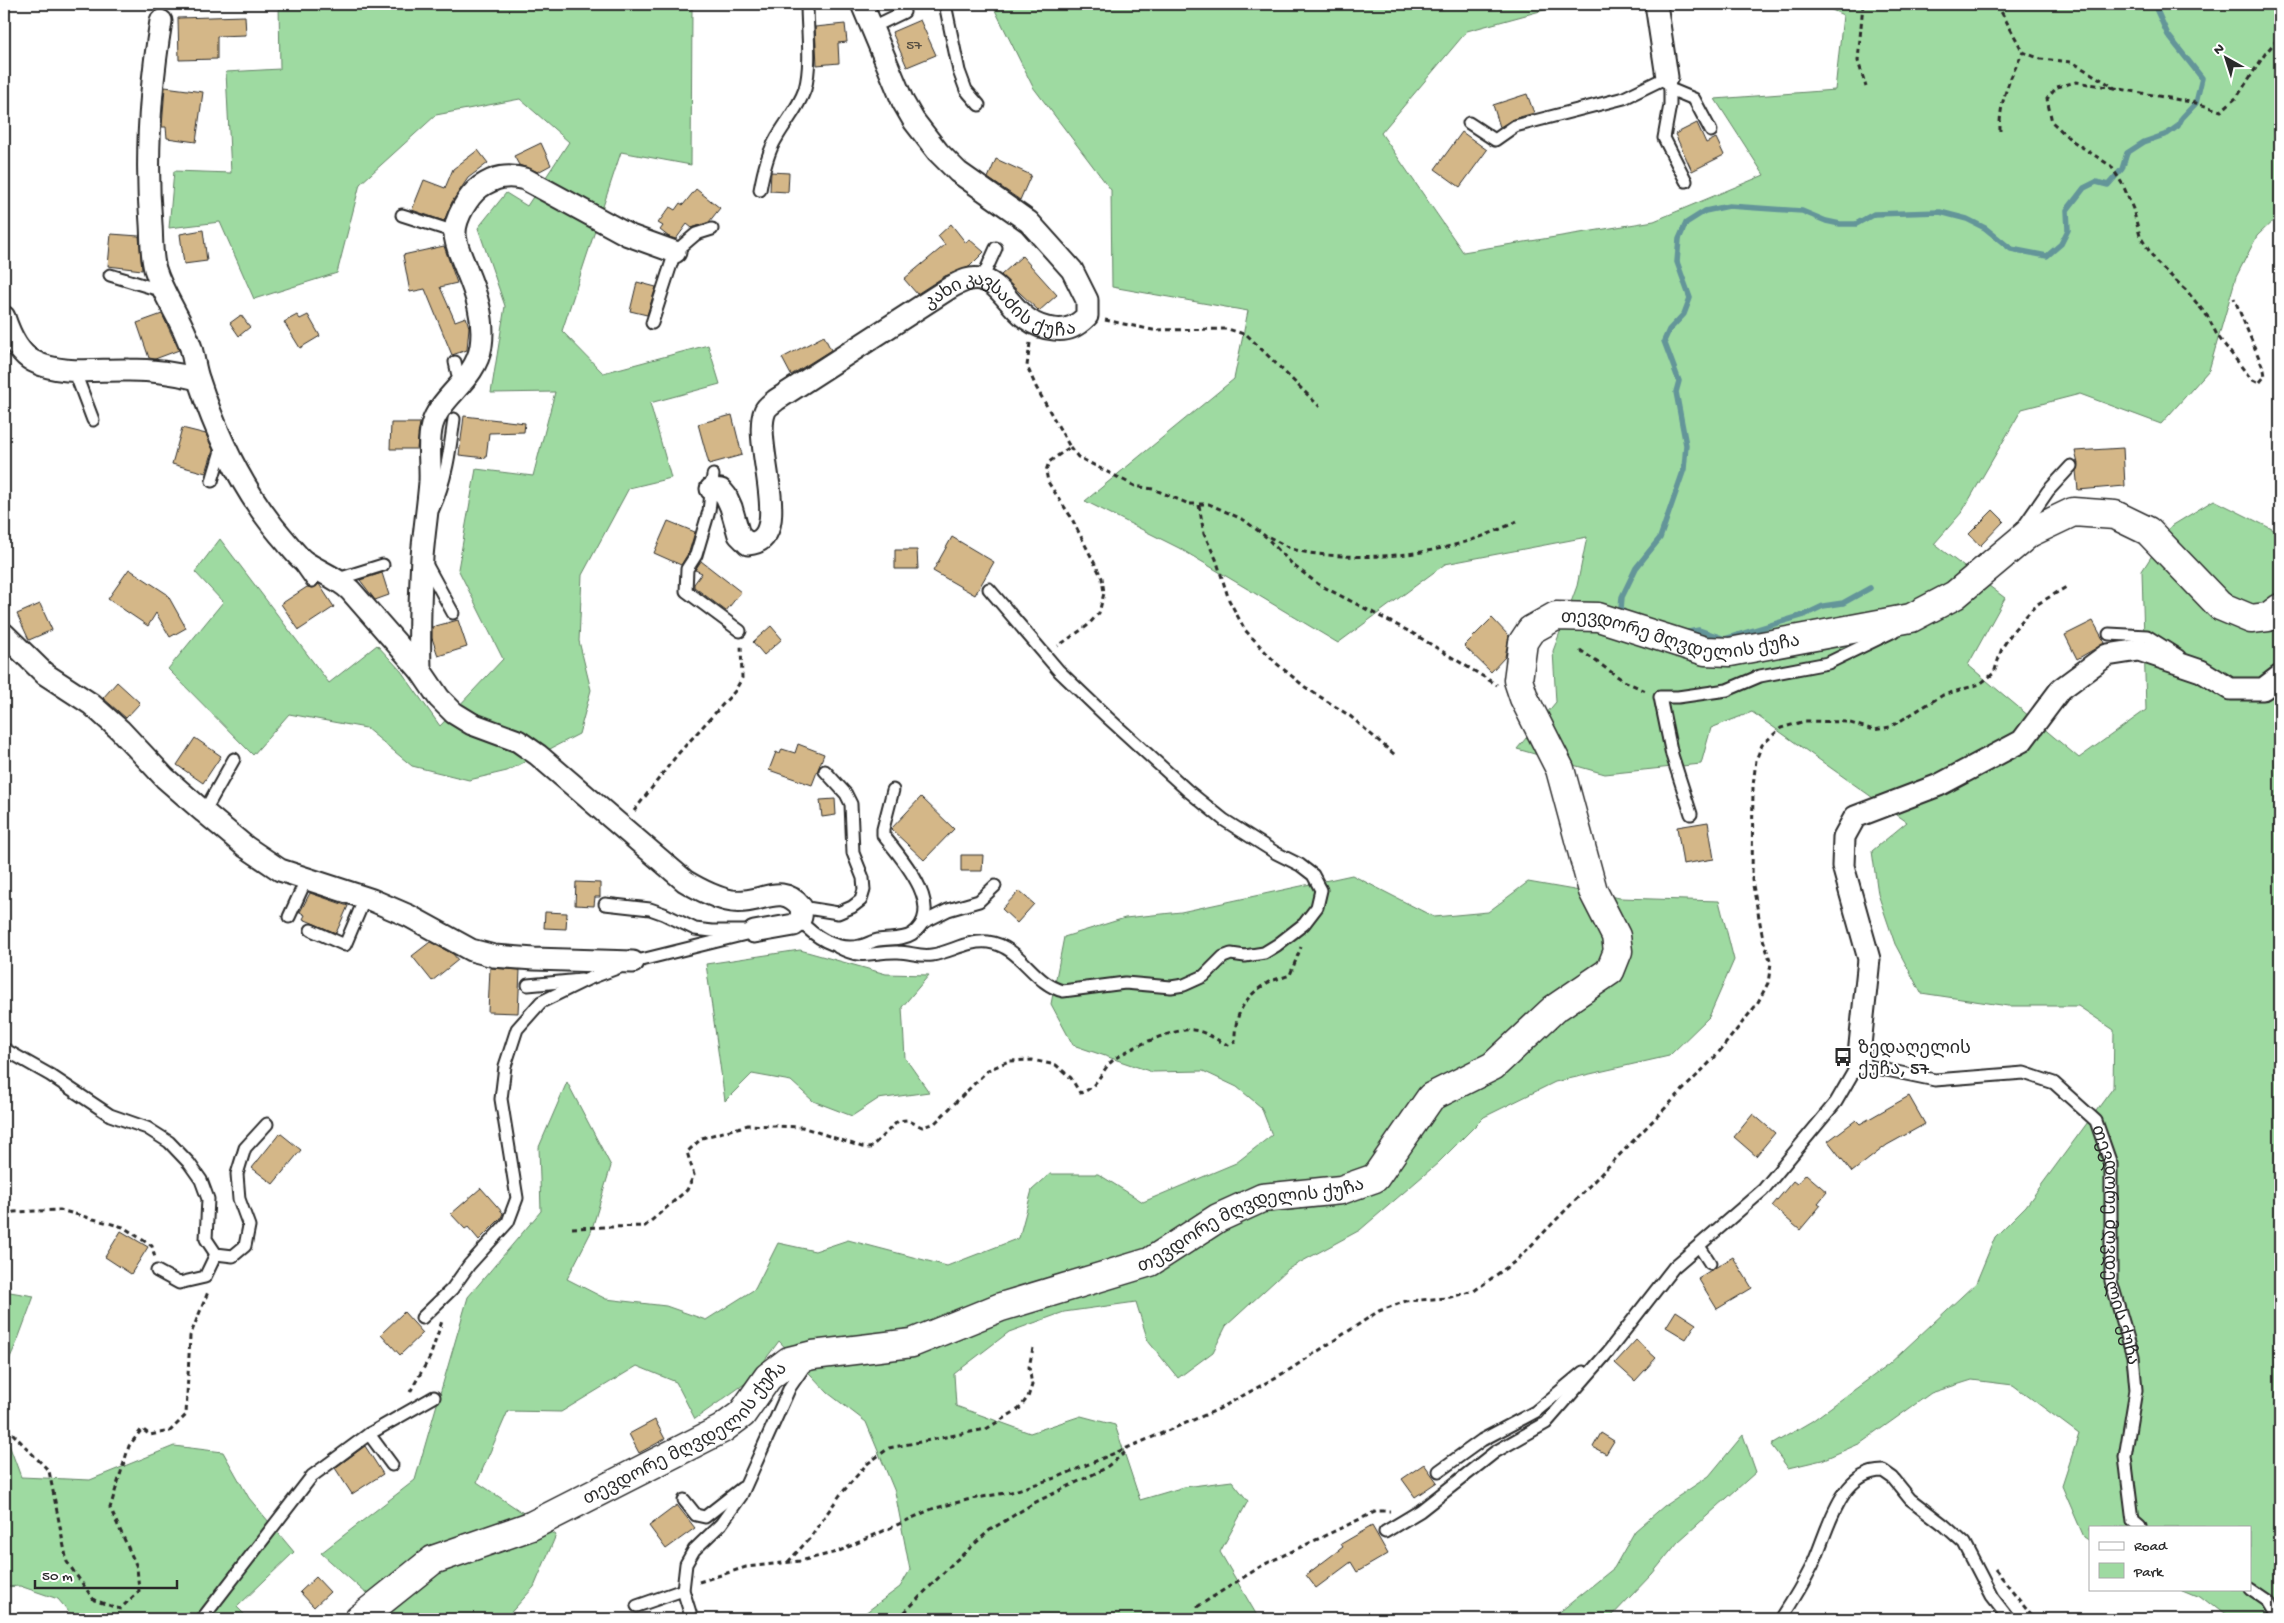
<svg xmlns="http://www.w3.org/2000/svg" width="2284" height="1623" font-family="'Gochi Hand','Noto Sans Georgian',sans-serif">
  <rect width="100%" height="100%" fill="#fff"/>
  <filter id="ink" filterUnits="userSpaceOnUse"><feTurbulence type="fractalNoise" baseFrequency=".02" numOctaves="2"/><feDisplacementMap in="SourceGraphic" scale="10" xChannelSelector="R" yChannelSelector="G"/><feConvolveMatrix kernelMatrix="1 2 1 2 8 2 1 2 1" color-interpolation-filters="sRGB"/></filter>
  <g filter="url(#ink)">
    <g fill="#9edaa1" stroke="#648266">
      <path d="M279,4H699L692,9L691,165L621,152L562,331L603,373L708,345L720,384L650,403L671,478L629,488L582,575L579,641L591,690L579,734L507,771L469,780L412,766L366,728L289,714L253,755L168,669L223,602L195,572L220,539L329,683L377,645L401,671L440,726L503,659L458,569L476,469L533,476L555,392L491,393L505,306L478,228L506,193L527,206L569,142L520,99L436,115L360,184L337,273L254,299L220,222L169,228L174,171L231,173L226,72L280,69Z"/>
      <path d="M992,4H1566L1467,31L1381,133L1463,252L1654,221L1764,175L1715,99L1835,90L1843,15L1819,4H2280V214L2257,236L2236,277L2209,370L2161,424L2080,394L2022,409L1962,512L1934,544L2005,598L1968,665L2079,758L2146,710L2142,571L2170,527L2214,500L2280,533V1619H2228L2200,1597L2181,1589H2250V1527H2090V1541L2084,1537L2062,1486L2079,1434L2013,1385L1972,1380L1931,1393L1861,1443L1822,1460L1788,1468L1771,1445L1812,1421L1888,1365L1976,1283L1995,1237L2026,1206L2113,1088L2114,1030L2078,1006H2008L1921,993L1895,944L1878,894L1872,851L1907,822L1752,712L1711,728L1701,764L1605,774L1517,749L1556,702L1553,651L1577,586L1587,537L1445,564L1338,643L1179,548L1085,501L1234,379L1248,311L1112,287L1111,190L1033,87Z"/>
      <path d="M1352,875L1434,917L1488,912L1528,882L1620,898L1719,901L1734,960L1709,1017L1669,1056L1555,1082L1484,1117L1438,1163L1360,1230L1288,1269L1226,1326L1213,1352L1178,1378L1148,1341L1136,1302L1064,1312L1009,1332L954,1374L956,1406L1030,1433L1081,1416L1115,1425L1140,1500L1184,1487L1232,1481L1248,1501L1220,1552L1259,1619H857L900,1587L910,1570L895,1492L866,1422L828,1393L779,1341L750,1380L695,1419L676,1382L637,1366L561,1412L508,1411L477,1482L556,1535L534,1587L505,1619H379L387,1612L321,1553L415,1480L468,1297L541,1211L539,1147L567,1082L611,1166L591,1232L567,1279L606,1299L666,1306L706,1320L755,1289L778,1243L815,1251L848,1240L947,1266L1019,1238L1032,1190L1050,1174H1098L1143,1202L1236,1163L1272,1135L1261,1107L1237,1087L1203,1071L1152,1072L1073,1045L1051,1004L1064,937L1125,918L1181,912Z"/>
      <path d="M800,950L886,974L929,975L902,1007L905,1058L929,1092L878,1099L852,1116L813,1101L791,1081L752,1074L725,1101L706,964Z"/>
      <path d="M4,1291L34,1296L17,1342L4,1371Z"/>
      <path d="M4,1431L21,1477L90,1480L174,1446L223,1452L249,1498L294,1552L237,1607L249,1619H75L58,1599L20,1586L4,1587Z"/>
      <path d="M1743,1435L1756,1472L1678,1542L1652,1574L1609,1619H1551L1614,1568L1635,1531L1664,1506L1709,1476Z"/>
    </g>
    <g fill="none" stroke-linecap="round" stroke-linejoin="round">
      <g stroke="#649599" stroke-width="5.5">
        <path d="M1628,615L1621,609L1622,597L1636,568L1660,538L1684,469L1686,445L1676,392L1679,381L1664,341L1669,330L1684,314L1690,298L1677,262L1679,239L1686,223L1705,211L1729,206L1802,211L1826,221L1840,224H1856L1874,214L1940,212L1967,219L1985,228L2011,249L2047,256L2061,244L2068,230L2067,210L2084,188L2096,182L2108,185L2122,169L2127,153L2144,142L2167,134L2178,126L2182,118L2196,103L2202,78L2168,35L2154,4"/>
        <path d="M1683,633L1699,630L1725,639L1804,615L1823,606L1843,603L1870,588"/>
      </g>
    </g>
    <g fill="#d4b788" stroke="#2b2b2b">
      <path d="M245,16L246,35L217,36V59L179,60L178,18Z"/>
      <path d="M920,20L936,55L907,67L892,32Z"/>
      <path d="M845,24L847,42L838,43L839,63L817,65L815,27Z"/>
      <path d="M165,87L203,92L196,142L167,138L166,127H162Z"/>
      <path d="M1527,94L1534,113L1513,119L1500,127L1493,105Z"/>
      <path d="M1697,123L1706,143L1716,138L1724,155L1692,171L1675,134Z"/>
      <path d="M1462,132L1487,150L1460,187L1435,169Z"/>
      <path d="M541,143L551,165L538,172L519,165L514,156Z"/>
      <path d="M478,150L488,163L468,178L452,202L444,221L412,210L424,180L445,188L453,169Z"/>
      <path d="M996,159L1031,175L1020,200L988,178Z"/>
      <path d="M771,172L789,173L788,192L770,191Z"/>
      <path d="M696,189L720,208L709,222L692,228L687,224L676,239L669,237L660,230L663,226L658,223L670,207L675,210L680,203L683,205Z"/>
      <path d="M951,224L966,243L969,239L984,252L969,267L945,276L917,294L904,279L945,245L938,236Z"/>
      <path d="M203,230L207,261L184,264L180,234Z"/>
      <path d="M111,234L139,236L142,270L108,266Z"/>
      <path d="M444,246L457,283L440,287L455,321L466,317L469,327L467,350L452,355L425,289L410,292L403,255Z"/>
      <path d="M1022,256L1057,295L1039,311L1001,275Z"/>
      <path d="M637,282L656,287L647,315L630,311Z"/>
      <path d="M162,314L179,350L155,359L149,358L137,323Z"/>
      <path d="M241,315L250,327L239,336L230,323Z"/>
      <path d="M297,315L300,319L308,315L320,336L300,348L284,322Z"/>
      <path d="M824,336L831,350L791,375L782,358Z"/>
      <path d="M732,415L742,455L709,464L698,424Z"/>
      <path d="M464,416L525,423L524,432L489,433L486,458L459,455Z"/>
      <path d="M391,423H420L417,449H390Z"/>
      <path d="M182,428L206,434L213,450L206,473L172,464Z"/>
      <path d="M2123,448L2125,486L2078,490L2076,471L2078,464L2075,451Z"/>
      <path d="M1993,510L2004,521L1980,546L1969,534Z"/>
      <path d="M668,521L695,532L689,552L681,565L654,553Z"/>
      <path d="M952,537L994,562L975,595L933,571Z"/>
      <path d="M895,550H917L918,569H895Z"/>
      <path d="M701,561L741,592L726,611L694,587V584L702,573L695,570Z"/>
      <path d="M129,569L167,594L186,628L170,637L156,613L148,626L108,599Z"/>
      <path d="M382,573L389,595L375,600L360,580Z"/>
      <path d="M319,584L334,607L299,630L281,604L307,587L313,588Z"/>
      <path d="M40,604L52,630L29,640L17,614Z"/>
      <path d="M1492,618L1509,636L1505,657L1491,672L1464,646Z"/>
      <path d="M458,620L467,647L438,656L432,638V627Z"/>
      <path d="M2093,621L2105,643L2077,659L2065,635Z"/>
      <path d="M771,626L782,639L764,655L753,642Z"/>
      <path d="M117,682L140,703L126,718L103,698Z"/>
      <path d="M195,738L221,756L203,783L177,765Z"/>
      <path d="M798,744L824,754L812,785L769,770L776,752L780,754L782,749L795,753Z"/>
      <path d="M921,797L954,829L924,860L891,829Z"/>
      <path d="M835,799L836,815L822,817L820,800Z"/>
      <path d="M1708,822L1714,859L1683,864L1677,827Z"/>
      <path d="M961,855H983L982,871H961Z"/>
      <path d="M576,882L600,883V897H595L594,906L575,905Z"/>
      <path d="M1019,891L1034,904L1017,923L1002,909Z"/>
      <path d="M310,893L348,906L336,933L303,919L305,915L300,912Z"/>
      <path d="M545,912L567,913L566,929L544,928Z"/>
      <path d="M430,942L453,954L458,960L432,981L412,956Z"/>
      <path d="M490,968L520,970L518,1013L488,1012Z"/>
      <path d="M1909,1096L1925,1124L1887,1145L1852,1172L1828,1141L1856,1120L1860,1124Z"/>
      <path d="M1753,1114L1775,1133L1756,1156L1734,1137Z"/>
      <path d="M280,1133L301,1150L273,1184L252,1168Z"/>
      <path d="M1806,1174L1827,1192L1818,1203L1821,1205L1800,1230L1772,1206L1793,1181L1797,1184Z"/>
      <path d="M481,1188L503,1213L501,1218L479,1240L468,1227L465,1229L451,1214Z"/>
      <path d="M121,1231L148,1247L131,1274L105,1257Z"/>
      <path d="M1733,1257L1752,1288L1717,1309L1698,1278Z"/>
      <path d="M1676,1311L1696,1324L1686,1339L1666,1327Z"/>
      <path d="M404,1312L423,1333L400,1355L381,1334Z"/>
      <path d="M1636,1340L1656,1358L1635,1381L1615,1363Z"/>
      <path d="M655,1420L665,1439L639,1453L629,1434Z"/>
      <path d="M1601,1433L1614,1441L1606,1454L1593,1447Z"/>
      <path d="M365,1446L383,1474L352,1494L335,1468Z"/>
      <path d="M1424,1464L1437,1482L1415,1497L1402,1479Z"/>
      <path d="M677,1505L695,1528L666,1549L649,1526Z"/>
      <path d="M1372,1526L1388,1554L1357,1572L1351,1562L1316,1588L1306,1575L1343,1547L1341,1544Z"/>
      <path d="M316,1577L330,1592L314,1607L300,1592Z"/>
    </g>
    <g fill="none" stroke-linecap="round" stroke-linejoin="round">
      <g stroke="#2b2b2b" stroke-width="15">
        <g id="lane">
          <path d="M945,4L959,71L966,90L979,105"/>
          <path d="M873,27L904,12"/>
          <path d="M1670,89L1694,99L1711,131"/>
          <path d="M1469,123L1495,140L1515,126L1624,98L1667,77L1670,89V105L1664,138L1686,181"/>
          <path d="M760,190C763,173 767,154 776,139C786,121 798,109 805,89C812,63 807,30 807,4"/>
          <path d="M402,215L455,232"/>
          <path d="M110,275L163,291"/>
          <path d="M982,279L996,248"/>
          <path d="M652,323L675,252L696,234L712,229"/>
          <path d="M455,362L460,385"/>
          <path d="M74,370L93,420"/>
          <path d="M713,475L709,511L696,555L687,569L686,591L740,631"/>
          <path d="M212,481L223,444"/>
          <path d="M433,509C446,481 450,450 454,419"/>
          <path d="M2021,530L2048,491L2071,466"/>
          <path d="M425,562L453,613"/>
          <path d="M300,564L312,581"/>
          <path d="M338,579L383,565"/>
          <path d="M2109,634L2147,636L2179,656"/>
          <path d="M204,812L234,759"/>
          <path d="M1691,814L1672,755L1660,697H1678L1727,690L1760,676L1828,663L1894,631"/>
          <path d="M605,904L650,909L664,914L695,929L712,931H745"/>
          <path d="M801,907L838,913L852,907L861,900L864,890L863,878L853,853L851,804L846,794L825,771"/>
          <path d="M289,917L306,880"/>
          <path d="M800,921C816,938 836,951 860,946C866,945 872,941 878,940C889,938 903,940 912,934C948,909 900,856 883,835V829L893,790"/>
          <path d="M922,923L948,910L979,901L995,886"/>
          <path d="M311,930L345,945L365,898"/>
          <path d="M838,947C865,961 872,951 898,952C910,952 920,957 932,955C951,952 968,940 988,942C1021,946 1033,984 1063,991L1125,983L1171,987L1184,985L1204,976L1223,957L1231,954L1245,956L1264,953L1277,945L1304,924L1317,907L1321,890L1313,875L1300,865L1276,853L1224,820L1187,790L1107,717L1059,671L989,589"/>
          <path d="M528,985L581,980"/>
          <path d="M4,1049L50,1075L110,1115L147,1128L169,1142L189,1163L201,1180L208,1199L206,1239L216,1254L233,1256L245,1246L249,1226L239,1199L237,1174L245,1148L267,1124"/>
          <path d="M1699,1246L1710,1263"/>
          <path d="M157,1271L179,1283L205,1277L216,1254"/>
          <path d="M422,1318L452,1289L469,1265L508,1222L517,1198L501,1099L505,1066L517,1029L541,1002L588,979L633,962L754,932"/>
          <path d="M369,1434L392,1465"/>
          <path d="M1439,1471L1482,1440L1535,1412L1583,1372"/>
          <path d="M684,1500L696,1515L705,1517L742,1488"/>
          <path id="s1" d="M1385,1532L1420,1511L1495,1452L1546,1423L1608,1352L1674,1267L1763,1190L1836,1102L1858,1064L1935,1080L2024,1073L2054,1083L2096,1121L2111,1164V1281L2133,1356L2136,1390L2125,1457L2133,1521L2140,1527"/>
          <path d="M2250,1588L2269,1601L2280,1619"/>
          <path d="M637,1606L683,1590"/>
          <path d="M202,1619L312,1476L369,1434L434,1397"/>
          <path d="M692,1619L683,1590L686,1564L694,1550L721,1524L741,1496L790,1387L808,1361"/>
          <path d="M1781,1619C1792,1602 1803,1584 1812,1566C1828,1533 1838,1471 1883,1471L1893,1478L1910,1499L1944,1525L1964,1543L1992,1597L2009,1619"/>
        </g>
      </g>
      <g stroke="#2b2b2b" stroke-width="25">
        <g id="street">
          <path d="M1656,4L1667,77"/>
          <path d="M161,21C150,89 145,155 151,224C152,238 151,255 155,269C164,298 182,319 191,348C194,359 195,371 199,381C218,439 246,497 287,543C292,549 298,557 305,562C320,572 336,577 350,590L420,670L439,698L454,713L472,724L518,741L538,755L685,881C700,890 715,898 732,901C760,905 781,881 801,907C802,915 802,920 794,925L754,932"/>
          <path d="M4,317C9,332 18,353 33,361C61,376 98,369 129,370C152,370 175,373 198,379"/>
          <path id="s2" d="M711,489L721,490L726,496L731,507L739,535L748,544C796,541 751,443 765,411C767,406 773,403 776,400L951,287C961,282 969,277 980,279C1006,282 1014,326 1054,329C1068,331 1077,326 1087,316V300L1072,270L1029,222L958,172L938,152L914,121L903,102L862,4"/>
          <path d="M4,634L45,674L91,704L120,730L165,778L204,812L246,847L280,870L372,900L409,916L471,950L494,956L534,959L633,962"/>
          <path d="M420,670C419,632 420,595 422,557C424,532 428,507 430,482C431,463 427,443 432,425C440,396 476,380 481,346C485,319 476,293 466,269C462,258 455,245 455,233C455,218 468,196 480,187C495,177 507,174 525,179L628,235L675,252"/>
          <path d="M1858,1064L1869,959L1843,866L1844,837L1855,817L1939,785L2022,741L2061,689L2107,655L2139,650L2201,671L2230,689H2263L2280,676"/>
        </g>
      </g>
      <g stroke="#2b2b2b" stroke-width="31">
        <g id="secondary">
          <path id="s3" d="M359,1619L433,1560L531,1526L722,1429L742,1414L768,1377L789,1361L813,1355L912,1343L1001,1307L1150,1262L1218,1218L1262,1198L1341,1190L1375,1178L1431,1097L1493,1066L1554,1009L1610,971L1618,951L1616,936L1593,891L1560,769L1524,698L1518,680L1523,642L1531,630L1556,616L1598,617L1705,651L1730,652L1911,618L1955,595L2029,533L2073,512L2115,515L2148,531L2220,606L2251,619L2268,617L2280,608"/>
        </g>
      </g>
      <g stroke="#2b2b2b" stroke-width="3" stroke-dasharray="5 4" stroke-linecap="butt">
        <path d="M1863,4L1858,61L1866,87"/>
        <path d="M1997,4L2023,52L2041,59L2072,62L2115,88L2196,103L2221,111L2237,97L2265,54L2280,36"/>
        <path d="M2115,88L2076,82L2057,87L2047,99L2052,122L2071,140L2111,166L2123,185L2133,209L2140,236L2156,262L2186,290L2208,317L2217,335L2251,379L2259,383L2265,376L2264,370L2234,298"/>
        <path d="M2000,131C1999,101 2010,78 2023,52"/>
        <path d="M1105,320L1153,330L1228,329L1247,335L1320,407"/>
        <path d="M1030,343L1027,366L1036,387L1070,447L1049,462L1046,471L1048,482L1071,517L1102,578L1104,593L1099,613L1087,626L1058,646"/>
        <path d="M1070,447L1078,457L1135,486L1153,489L1189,504H1209L1244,520L1265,536L1293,565L1318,584L1414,634L1497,685"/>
        <path d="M1199,505L1204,534L1216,559L1229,600L1245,630L1276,663L1305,687L1350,716L1395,755"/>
        <path d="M1269,537C1277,541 1285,546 1293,549C1308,554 1325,555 1342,556C1403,559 1464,549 1519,520"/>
        <path d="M1580,650L1624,681L1648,692"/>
        <path d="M634,811L677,755L735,691L742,678L741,644"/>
        <path d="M4,1215L14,1212L60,1210L123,1227L152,1246L155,1258"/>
        <path d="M572,1228L645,1226L687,1190L694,1175L687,1152L702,1138L748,1125L802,1127L862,1147L870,1148L898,1121L907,1120L922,1127L935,1123L988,1070L1009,1061L1032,1060L1056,1065L1071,1078L1080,1093C1094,1090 1100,1075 1109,1064C1120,1051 1176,1027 1193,1030C1207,1032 1216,1040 1228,1045L1235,1042C1234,1015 1244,997 1267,983C1274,979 1283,978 1290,975L1301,947"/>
        <path d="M410,1392L430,1357L442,1321"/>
        <path d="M4,1436L12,1433L49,1471L67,1562L94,1600L120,1609L139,1591L137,1567L110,1508L129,1446L142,1429L150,1435L170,1431L186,1415L190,1336L208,1292"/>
        <path d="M788,1562L809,1539L840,1495L867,1464L889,1448L986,1429L1019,1409L1028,1397L1032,1385L1029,1367L1033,1348"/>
        <path d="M1995,1569L2035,1619"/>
        <path d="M699,1582L746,1567L800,1561L837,1552L932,1509L971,1499L1011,1492L1058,1477L1217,1410L1289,1370L1379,1311L1406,1301L1447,1298L1474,1291L1517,1260L1715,1057L1757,1004L1768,983L1771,963L1763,939L1752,880L1753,786L1756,760L1762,745L1781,728L1805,721L1847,722L1874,730L1890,727L1943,695L1980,684L1994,673L2002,648L2013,631L2036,605L2068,586"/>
        <path d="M1197,1607L1263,1565L1377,1511H1390"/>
        <path d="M898,1619L952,1564L990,1530L1034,1503L1104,1469L1127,1451"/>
      </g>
      <use href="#lane" stroke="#fff" stroke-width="11"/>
      <use href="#street" stroke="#fff" stroke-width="21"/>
      <use href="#secondary" stroke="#fff" stroke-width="28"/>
    </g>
  </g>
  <defs>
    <g id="bus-bare" transform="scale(1.5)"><path d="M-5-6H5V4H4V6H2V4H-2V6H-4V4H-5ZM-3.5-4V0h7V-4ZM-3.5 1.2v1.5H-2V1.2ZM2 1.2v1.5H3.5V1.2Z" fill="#2b2b2b" stroke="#fff" stroke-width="2.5" paint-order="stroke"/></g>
  </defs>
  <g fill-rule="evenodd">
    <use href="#bus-bare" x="1843" y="1057"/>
  </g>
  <g text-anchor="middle" stroke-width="4" stroke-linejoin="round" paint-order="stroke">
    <g font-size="15" fill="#554e42">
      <text x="914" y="49">57</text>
    </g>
    <g font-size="18" fill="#2b2b2b" stroke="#fff">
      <text dy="6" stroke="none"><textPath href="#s2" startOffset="498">კახი კავსაძის ქუჩა</textPath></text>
      <text dy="6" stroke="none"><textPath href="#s3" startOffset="1970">თევდორე მღვდელის ქუჩა</textPath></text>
      <text dy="6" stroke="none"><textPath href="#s3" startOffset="995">თევდორე მღვდელის ქუჩა</textPath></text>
      <text dy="6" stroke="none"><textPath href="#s1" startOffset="1056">თევდორე მღვდელის ქუჩა</textPath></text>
      <text dy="6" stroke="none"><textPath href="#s3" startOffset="380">თევდორე მღვდელის ქუჩა</textPath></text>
    </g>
    <g font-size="18" fill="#2b2b2b" stroke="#fff" text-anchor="start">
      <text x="1858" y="1053">ზედაღელის<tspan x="1858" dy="21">ქუჩა, 57</tspan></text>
    </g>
  </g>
  <rect width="2284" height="1623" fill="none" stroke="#fff" stroke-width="20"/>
  <rect x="10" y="10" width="2264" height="1603" fill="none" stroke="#2b2b2b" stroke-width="2" filter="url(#ink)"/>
  <rect x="2089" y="1526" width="162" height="65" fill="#ffffff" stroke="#aaaaaa"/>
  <rect x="2099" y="1542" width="25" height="8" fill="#ffffff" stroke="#aaaaaa"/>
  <text x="2134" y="1550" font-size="15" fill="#2b2b2b">Road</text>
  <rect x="2099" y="1563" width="25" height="15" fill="#9edaa1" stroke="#aaaaaa"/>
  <text x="2134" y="1576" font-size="15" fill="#2b2b2b">Park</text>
  <g transform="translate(2226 58) rotate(321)" stroke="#ffffff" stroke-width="4" paint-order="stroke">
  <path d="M0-4L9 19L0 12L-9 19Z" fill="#2b2b2b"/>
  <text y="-8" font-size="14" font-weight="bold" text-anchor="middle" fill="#2b2b2b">N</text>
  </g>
  <path d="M35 1580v8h142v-8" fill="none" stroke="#2b2b2b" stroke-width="2.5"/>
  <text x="42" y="1580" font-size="15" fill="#2b2b2b" stroke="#ffffff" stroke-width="4" paint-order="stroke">50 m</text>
</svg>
